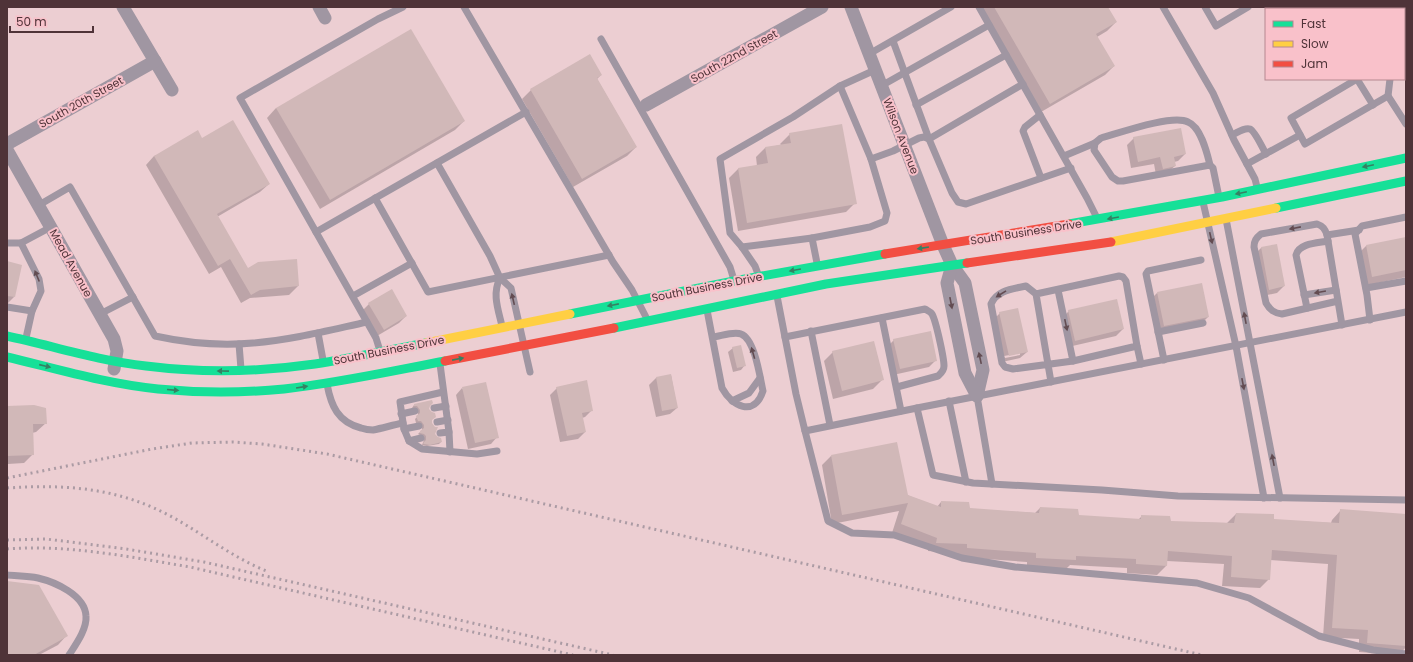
<svg xmlns="http://www.w3.org/2000/svg" width="1413" height="662" font-family="Poppins,sans-serif">
  <rect width="100%" height="100%" fill="#ecced2"/>
  <g fill="#0003" fill-rule="evenodd">
    <path d="M979,7H1107L1116,22L1107,31L1097,37L1114,66L1105,75L1041,112Z"/>
    <path d="M601,75L597,79L636,147L627,156L573,187L522,99L531,90Z"/>
    <path d="M276,108L464,121L455,130L320,209L267,118Z"/>
    <path d="M790,134L855,203L846,212L738,231L729,178L738,169L757,166L756,157L765,148L781,145L780,144Z"/>
    <path d="M1134,138L1185,154L1178,161L1174,162L1175,166L1168,172L1156,175L1154,164L1131,168L1127,145Z"/>
    <path d="M201,139L269,184L260,192L217,217L247,269L298,286L289,295L250,298L241,303L221,267L209,274L146,165L154,156Z"/>
    <path d="M1406,238V277L1363,286L1357,255L1366,246Z"/>
    <path d="M1276,245L1284,286L1277,293L1262,296L1254,255L1261,248Z"/>
    <path d="M7,262L14,297L7,304Z"/>
    <path d="M1157,293L1208,317L1201,324L1157,332L1150,300Z"/>
    <path d="M369,304L406,316L399,323L377,336L362,311Z"/>
    <path d="M1069,311L1123,329L1116,336L1068,347L1062,318Z"/>
    <path d="M1000,313L1027,352L1020,358L1002,362L993,320ZM1020,353V355L1005,358L1004,356Z"/>
    <path d="M894,340L936,360L929,367L893,375L887,347Z"/>
    <path d="M733,348L745,365L741,370L733,372L728,352Z"/>
    <path d="M833,352L882,380L873,389L833,399L824,361Z"/>
    <path d="M671,375L677,408L670,414L656,417L649,385L656,378Z"/>
    <path d="M462,388L497,437L491,444L468,449L456,395Z"/>
    <path d="M557,388L592,410L585,417L582,418L585,432L578,439L560,442L550,395Z"/>
    <path d="M414,405L428,406V410L434,434L441,442L439,444L427,446L422,445L424,440L422,436L418,434L422,430V427L419,423H416L415,419L418,416V412L415,408H412Z"/>
    <path d="M7,407L46,423L36,432L32,433L33,454L24,463L8,464L7,466Z"/>
    <path d="M831,456L907,495L937,507L941,502L969,509L1035,513L1040,508L1078,516L1138,520L1142,516L1170,522L1227,523L1236,514L1273,520L1331,523L1332,520L1341,510L1406,515V647L1399,655L1359,652V639L1323,637L1328,564L1270,560L1269,579L1260,588L1222,586L1224,564L1167,561L1166,566L1157,575L1127,573V568L1070,565L1066,569L1027,566V562L958,557V553L928,551V547L892,533L899,511L832,524L822,465Z"/>
    <path d="M7,582L67,635L58,645L39,655H7Z"/>
  </g>
  <g fill="#d1b8b8">
    <path d="M994,7H1108L1117,22L1096,34L1115,66L1050,104Z"/>
    <path d="M411,29L465,121L330,200L276,108Z"/>
    <path d="M590,54L602,75L597,78L637,147L582,179L530,89Z"/>
    <path d="M233,120L270,184L217,214L248,268L258,262L297,259L299,286L260,290L251,295L230,259L218,266L154,156L198,130L202,138Z"/>
    <path d="M842,124L857,204L747,223L738,168L768,163L765,147L791,143L789,133Z"/>
    <path d="M1181,128L1186,154L1174,157L1176,166L1163,169L1160,157L1138,162L1133,137Z"/>
    <path d="M1406,237V270L1372,277L1366,245Z"/>
    <path d="M1277,244L1285,286L1269,290L1261,247Z"/>
    <path d="M7,261L22,265L15,297L7,296Z"/>
    <path d="M1202,283L1209,317L1164,326L1157,292Z"/>
    <path d="M392,289L407,316L384,330L368,303Z"/>
    <path d="M1117,299L1124,329L1075,341L1068,310Z"/>
    <path d="M1018,308L1028,352L1009,356L999,312Z"/>
    <path d="M931,331L937,361L900,369L893,339Z"/>
    <path d="M874,341L884,380L842,391L832,351Z"/>
    <path d="M741,345L746,366L737,368L732,347Z"/>
    <path d="M671,374L678,408L662,411L656,377Z"/>
    <path d="M587,380L593,411L582,413L586,432L567,436L556,387Z"/>
    <path d="M486,382L499,438L475,443L462,387Z"/>
    <path d="M432,400L433,403L430,406L429,409L432,412L435,413L436,417L432,420V423L435,427H438L435,434L438,437L441,438L442,442L430,445L424,444L423,443L426,440V436L424,434L420,433V431L424,428V425L421,421H418L416,416L420,413V410L417,406H414V404Z"/>
    <path d="M34,405L46,408L47,424H33L34,455L7,456V406Z"/>
    <path d="M897,442L908,495L941,507V501L969,502L970,508L1039,513L1040,507L1078,509L1079,515L1141,519V515L1170,516L1171,521L1234,523L1236,513L1274,514V519L1339,523L1340,509L1406,514V646L1367,643L1368,630L1332,628L1337,555L1272,550L1270,580L1231,577L1232,556L1168,551L1167,566L1136,564V559L1076,556V560L1036,558V553L967,548V544L936,543L937,538L901,524L908,503L842,515L831,455Z"/>
    <path d="M7,581L39,585L68,636L34,655H7Z"/>
  </g>
  <g fill="none" stroke-linecap="round" stroke-linejoin="round">
    <g stroke="#a096a2" stroke-width="7">
      <path d="M464,7L613,262L632,290L647,319"/>
      <path d="M979,7L1087,198L1097,218"/>
      <path d="M1163,7L1213,93L1234,140L1255,179L1257,187"/>
      <path d="M1205,7L1216,26L1248,7"/>
      <path d="M1316,7L1317,9"/>
      <path d="M1348,7L1350,9"/>
      <path d="M601,39L730,267L734,280"/>
      <path d="M893,41L929,139L1023,84"/>
      <path d="M869,54L951,7"/>
      <path d="M1357,79L1291,118L1305,144L1388,96L1406,124"/>
      <path d="M1357,79L1373,105"/>
      <path d="M840,86L871,159L893,151L919,138L924,137L929,139L952,193L958,202L966,204L1071,168"/>
      <path d="M881,86L989,25"/>
      <path d="M1388,96L1390,79"/>
      <path d="M916,105L1006,55"/>
      <path d="M1040,115L1025,127L1023,131L1041,178"/>
      <path d="M1232,135C1237,133 1244,127 1250,129C1255,131 1263,149 1266,154"/>
      <path d="M1064,156L1095,143"/>
      <path d="M437,163L490,256L500,278L511,288L530,372"/>
      <path d="M1247,164L1300,135"/>
      <path d="M1210,165C1207,153 1201,127 1188,122C1172,114 1119,133 1101,138L1095,143L1094,150L1112,177L1118,181H1123L1210,165L1213,168L1219,197"/>
      <path d="M375,198L428,292L609,255"/>
      <path d="M1203,202L1236,346L1264,498"/>
      <path d="M39,205L70,187L155,336C187,343 220,346 253,343C291,340 330,330 367,322"/>
      <path d="M1226,219L1280,498"/>
      <path d="M316,232L526,112"/>
      <path d="M1327,235L1359,230"/>
      <path d="M7,243H21L51,227"/>
      <path d="M21,243L39,279L41,291L32,311L26,338"/>
      <path d="M742,247L812,238"/>
      <path d="M817,263L812,238L870,227L885,221L887,213L871,159"/>
      <path d="M758,274L755,266L742,247L730,233L720,159L793,117L840,86L875,70"/>
      <path d="M500,278C492,294 498,309 502,326"/>
      <path d="M1366,288L1406,281"/>
      <path d="M1058,290L1073,361"/>
      <path d="M1036,294L1119,276L1123,277L1126,281L1137,346L1073,361L1013,369L1005,367L1002,363L991,304C997,290 1013,289 1026,286L1036,294L1051,382"/>
      <path d="M1304,295L1336,290"/>
      <path d="M353,296L412,263"/>
      <path d="M777,296L796,394L805,431L917,408L1406,312"/>
      <path d="M1338,301L1282,314C1274,313 1270,310 1266,303L1254,247C1254,241 1256,238 1261,234L1317,224C1323,226 1325,229 1327,235L1342,325"/>
      <path d="M7,307L32,311"/>
      <path d="M1307,308L1296,255C1299,243 1318,243 1328,241"/>
      <path d="M707,310L722,388C732,406 754,418 763,391C760,378 755,339 741,334C734,331 721,336 713,337"/>
      <path d="M100,314L133,297"/>
      <path d="M882,318L901,411"/>
      <path d="M1370,320L1367,295L1355,234L1362,226L1406,217"/>
      <path d="M811,331L830,425"/>
      <path d="M1158,332L1203,323"/>
      <path d="M318,333L323,360"/>
      <path d="M785,337L925,309C928,311 930,311 932,314C936,321 944,358 944,366C944,371 941,373 938,376L897,387"/>
      <path d="M239,344L241,369"/>
      <path d="M1137,346L1141,364"/>
      <path d="M380,351L376,338L367,322L240,98L378,19L403,7"/>
      <path d="M1164,360L1146,274L1148,271L1201,260"/>
      <path d="M440,364L449,432L440,433"/>
      <path d="M327,384C331,406 338,422 361,428C364,429 369,430 373,430C383,428 393,425 403,423"/>
      <path d="M443,392L400,402L404,429L409,441L422,449L477,454L497,451"/>
      <path d="M977,396L992,484"/>
      <path d="M732,401L749,393L760,378"/>
      <path d="M949,401L966,482"/>
      <path d="M434,408L446,406"/>
      <path d="M917,408L933,475L973,483L1102,490L1178,496L1406,500"/>
      <path d="M401,414L415,411"/>
      <path d="M437,422L448,420"/>
      <path d="M404,429L419,426"/>
      <path d="M805,431L828,521L852,533L894,535L962,558L1015,567L1197,583L1249,598L1319,636L1373,650L1406,654"/>
      <path d="M449,432L450,452"/>
      <path d="M409,441L421,438"/>
      <path d="M7,575C17,576 28,576 38,578C55,582 85,595 86,616C87,629 76,644 69,655"/>
    </g>
    <g stroke="#a096a2" stroke-width="13">
      <path d="M123,7L172,90"/>
      <path d="M319,7L325,18"/>
      <path d="M851,7L943,245L952,265L965,283L983,370L977,396"/>
      <path d="M646,105L822,7"/>
      <path d="M7,144L155,61"/>
      <path d="M7,150L114,339L117,351L114,369"/>
      <path d="M952,265L947,283L965,373L977,396"/>
    </g>
    <g stroke="#16e098" stroke-width="9">
      <path d="M1276,208L1406,181"/>
      <path d="M1069,224L1222,197L1406,158"/>
      <path d="M570,314L734,281L885,254"/>
      <path d="M614,328L826,284L967,263"/>
      <path d="M7,336C53,346 99,361 146,366C202,373 259,372 315,364C352,358 389,350 426,343"/>
      <path d="M7,357C57,369 107,384 158,389C200,393 242,393 284,389C338,383 392,371 445,361"/>
    </g>
    <g stroke="#ffcf43" stroke-width="9">
      <path d="M1111,242L1276,208"/>
      <path d="M426,343L570,314"/>
    </g>
    <g stroke="#f24e42" stroke-width="9">
      <path d="M885,254L1069,224"/>
      <path d="M967,263L1111,242"/>
      <path d="M445,361L614,328"/>
    </g>
    <g stroke="#ab9ba4" stroke-width="3" stroke-dasharray="2 4" stroke-linecap="butt">
      <path d="M7,478L152,449L192,443L233,442L262,444L327,454L1202,655"/>
      <path d="M7,488C68,484 120,488 174,518C206,536 235,559 269,572"/>
      <path d="M7,540L46,539L126,549L204,562L613,655"/>
      <path d="M7,549C67,544 130,557 190,567L573,655"/>
    </g>
  </g>
  <defs><path id="oneway-solid" d="M-6-.8H1V-3.2L6.5 0L1 3.2V.8H-6Z"/></defs>
  <g fill="#358163">
    <use href="#oneway-solid" transform="translate(1368 166) rotate(168)"/>
    <use href="#oneway-solid" transform="translate(1241 193) rotate(168)"/>
    <use href="#oneway-solid" transform="translate(1113 218) rotate(170)"/>
    <use href="#oneway-solid" transform="translate(923 248) rotate(171)"/>
    <use href="#oneway-solid" transform="translate(795 270) rotate(170)"/>
    <use href="#oneway-solid" transform="translate(613 305) rotate(169)"/>
    <use href="#oneway-solid" transform="translate(458 359) rotate(-11)"/>
    <use href="#oneway-solid" transform="translate(45 366) rotate(13)"/>
    <use href="#oneway-solid" transform="translate(223 371) rotate(-179)"/>
    <use href="#oneway-solid" transform="translate(302 387) rotate(-9)"/>
    <use href="#oneway-solid" transform="translate(173 390) rotate(5)"/>
  </g>
  <g fill="#634c52">
    <use href="#oneway-solid" transform="translate(1295 228) rotate(169)"/>
    <use href="#oneway-solid" transform="translate(1211 238) rotate(77)"/>
    <use href="#oneway-solid" transform="translate(37 276) rotate(-112)"/>
    <use href="#oneway-solid" transform="translate(1320 292) rotate(170)"/>
    <use href="#oneway-solid" transform="translate(1001 294) rotate(148)"/>
    <use href="#oneway-solid" transform="translate(513 299) rotate(-103)"/>
    <use href="#oneway-solid" transform="translate(951 303) rotate(79)"/>
    <use href="#oneway-solid" transform="translate(1245 318) rotate(-101)"/>
    <use href="#oneway-solid" transform="translate(1066 325) rotate(78)"/>
    <use href="#oneway-solid" transform="translate(753 353) rotate(-106)"/>
    <use href="#oneway-solid" transform="translate(980 358) rotate(-102)"/>
    <use href="#oneway-solid" transform="translate(1243 384) rotate(79)"/>
    <use href="#oneway-solid" transform="translate(1273 460) rotate(-101)"/>
  </g>
  <g text-anchor="middle" stroke-width="4" stroke-linejoin="round" paint-order="stroke">
    <g font-size="11" fill="#4f3338" stroke="#f9c1ca">
      <text transform="translate(734 56) rotate(-29)" y="4">South 22nd Street</text>
      <text transform="translate(81 102) rotate(-29)" y="4">South 20th Street</text>
      <text transform="translate(901 136) rotate(69)" y="4">Wilson Avenue</text>
      <text transform="translate(1026 232) rotate(-9)" y="4">South Business Drive</text>
      <text transform="translate(71 263) rotate(61)" y="4">Mead Avenue</text>
      <text transform="translate(707 287) rotate(-11)" y="4">South Business Drive</text>
      <text transform="translate(389 350) rotate(-11)" y="4">South Business Drive</text>
    </g>
  </g>
  <rect width="1413" height="662" fill="none" stroke="#4f3338" stroke-width="16"/>
  <rect x="1265" y="8" width="140" height="72" fill="#f9c1ca" stroke="#b58890"/>
  <rect x="1273" y="21" width="20" height="6" fill="#16e098" stroke="#b58890"/>
  <text x="1301" y="28" font-size="12" fill="#4f3338">Fast</text>
  <rect x="1273" y="41" width="20" height="6" fill="#ffcf43" stroke="#b58890"/>
  <text x="1301" y="48" font-size="12" fill="#4f3338">Slow</text>
  <rect x="1273" y="61" width="20" height="6" fill="#f24e42" stroke="#b58890"/>
  <text x="1301" y="68" font-size="12" fill="#4f3338">Jam</text>
  <path d="M10 26v6h83v-6" fill="none" stroke="#4f3338" stroke-width="2"/>
  <text x="16" y="26" font-size="12" fill="#4f3338" stroke="#f9c1ca" stroke-width="3" paint-order="stroke">50 m</text>
</svg>
